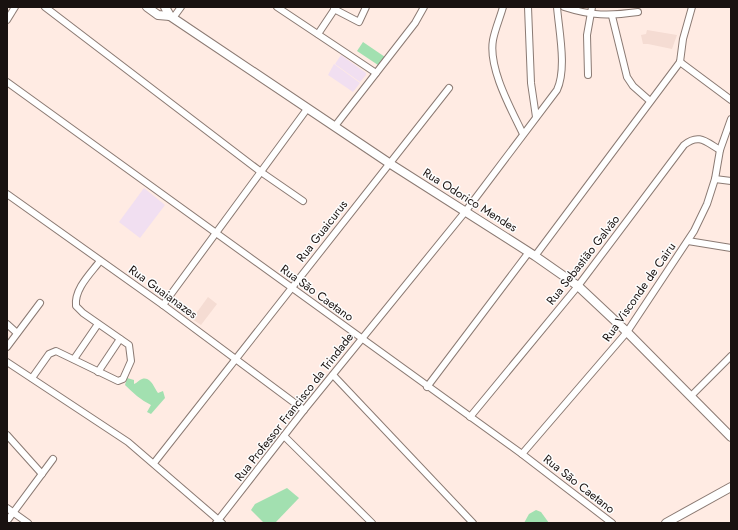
<svg xmlns="http://www.w3.org/2000/svg" width="738" height="530" font-family="Jost,sans-serif">
  <rect width="100%" height="100%" fill="#ffebe3"/>
  <g fill="#f1dff1">
    <path d="M341,55L366,73V75L360,82L335,64Z"/>
    <path d="M334,64L360,83L353,92L328,75Z"/>
    <path d="M144,188L165,205L140,238L119,222Z"/>
  </g>
  <g fill="#f5dcd3">
    <path d="M647,30L677,35L672,49L648,44H643L641,35L646,34Z"/>
    <path d="M208,297L217,304L201,325L192,319Z"/>
  </g>
  <g fill="#a2e0b0">
    <path d="M363,42L385,57L378,65L357,51Z"/>
    <path d="M127,378L134,380V384C137,383 139,380 142,379C151,376 154,388 158,393L163,391L165,398L151,414L147,412L151,405C141,400 133,393 125,385Z"/>
    <path d="M287,488L299,498L275,523H264L251,510L255,504Z"/>
    <path d="M536,510L541,512L549,523H524L529,514Z"/>
  </g>
  <g fill="none" stroke-linecap="round" stroke-linejoin="round">
    <g stroke="#8b7a73" stroke-width="8">
      <g id="minor">
        <path d="M45,7L261,172L303,201"/>
        <path d="M277,7L376,73"/>
        <path d="M503,7C500,18 495,29 493,40C488,68 511,109 523,134"/>
        <path d="M528,7L531,83L536,117"/>
        <path d="M564,7C592,16 609,16 638,12"/>
        <path d="M334,9L359,22L366,7"/>
        <path d="M612,16L627,77L633,86L650,101"/>
        <path d="M173,18L181,7"/>
        <path d="M7,20L15,7"/>
        <path d="M318,34L336,7"/>
        <path d="M680,62L731,100"/>
        <path d="M680,62L683,39L692,7"/>
        <path d="M588,75L587,35L592,7"/>
        <path d="M7,82L522,454L612,523"/>
        <path d="M335,126L415,23L424,7"/>
        <path d="M715,179L731,181"/>
        <path d="M7,194L163,305L304,410"/>
        <path d="M688,241L731,248"/>
        <path d="M535,256L680,62"/>
        <path d="M163,305L307,109"/>
        <path d="M7,324L17,333"/>
        <path d="M7,347L40,303"/>
        <path d="M74,359L98,324"/>
        <path d="M7,362L128,442L222,523"/>
        <path d="M98,372L120,339"/>
        <path d="M333,375L473,523"/>
        <path d="M32,378L49,354L56,351L118,381L123,379L131,361L129,345L83,313L76,306C74,289 91,273 100,261"/>
        <path d="M427,387L529,252"/>
        <path d="M691,396L731,356"/>
        <path d="M470,417L578,286L684,145C699,133 706,142 720,150"/>
        <path d="M7,435L42,474"/>
        <path d="M284,436L372,523"/>
        <path d="M522,454L627,332L694,231L707,204L715,179L720,150L731,119"/>
        <path d="M154,463L449,88"/>
        <path d="M7,508L28,523"/>
        <path d="M7,521L53,459"/>
        <path d="M216,523L304,410L465,212L557,90C567,69 559,31 557,7"/>
      </g>
    </g>
    <g stroke="#8b7a73" stroke-width="10">
      <g id="secondary">
        <path d="M147,7L158,15L170,16"/>
        <path d="M165,7L170,16L389,163L535,256L578,286L627,332L731,437"/>
        <path d="M666,523L731,487"/>
      </g>
    </g>
    <use href="#minor" stroke="#fff" stroke-width="6"/>
    <use href="#secondary" stroke="#fff" stroke-width="8"/>
  </g>
  <g text-anchor="middle" stroke-width="3" stroke-linejoin="round" paint-order="stroke">
    <g font-size="12" fill="#191210" stroke="#fdfdfd">
      <text transform="translate(470 200) rotate(32)" y="4">Rua Odorico Mendes</text>
      <text transform="translate(322 231) rotate(-52)" y="4">Rua Guaicurus</text>
      <text transform="translate(583 260) rotate(-52)" y="4">Rua Sebastião Galvão</text>
      <text transform="translate(163 292) rotate(36)" y="4">Rua Guaianazes</text>
      <text transform="translate(639 292) rotate(-55)" y="4">Rua Visconde de Cairu</text>
      <text transform="translate(317 293) rotate(36)" y="4">Rua São Caetano</text>
      <text transform="translate(294 407) rotate(-52)" y="4">Rua Professor Francisco da Trindade</text>
      <text transform="translate(579 484) rotate(38)" y="4">Rua São Caetano</text>
    </g>
  </g>
  <rect width="738" height="530" fill="none" stroke="#191210" stroke-width="16"/>
</svg>
